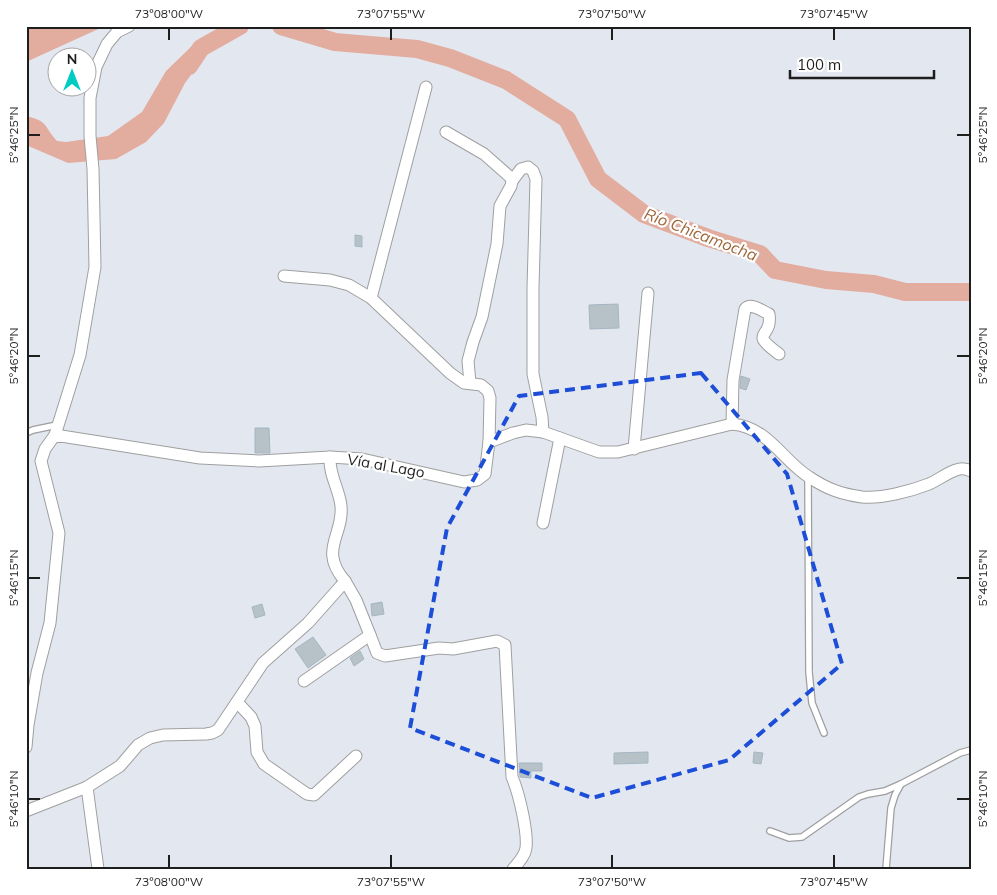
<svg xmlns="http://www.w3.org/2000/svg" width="997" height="895" font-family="Mulish,sans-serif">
  <rect width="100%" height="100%" fill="#e3e8f0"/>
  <g fill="#e2ac9f">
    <path d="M26,26H105L26,62Z"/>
    <path d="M194,44L208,52L185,83L164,123L146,142L116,159L68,163L26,145V116C49,121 43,126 57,141L66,142L108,136L142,112L166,71Z"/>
  </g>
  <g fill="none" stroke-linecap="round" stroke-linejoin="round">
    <g stroke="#e2ac9f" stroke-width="18">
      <path d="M281,26L335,42L417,49L450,58L506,80L567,119L598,179L644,214L708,238L760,254L775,270L826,280L874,284L905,292H971"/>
      <path d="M189,66L201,48L240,26"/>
    </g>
  </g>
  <g fill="#b6c1c8" stroke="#a4b6c3">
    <path d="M355,235L362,236V247L355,246Z"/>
    <path d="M618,304L619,328L590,329L589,305Z"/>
    <path d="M741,376L750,379L746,390L740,388Z"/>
    <path d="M255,428H269L270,453H255Z"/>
    <path d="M382,602L384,614L372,616L371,604Z"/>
    <path d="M262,604L265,615L255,618L252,607Z"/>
    <path d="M313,637L326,655L308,668L295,649Z"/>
    <path d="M360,651L364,659L354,666L350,658Z"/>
    <path d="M648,752V763L614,764V753Z"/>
    <path d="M754,752L763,753L761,764L753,763Z"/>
    <path d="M519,763H542V771H531V778L520,777Z"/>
  </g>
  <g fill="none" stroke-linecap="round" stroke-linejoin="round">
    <g stroke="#9f9f9f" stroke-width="8">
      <g id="service">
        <path d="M26,433L33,430L57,425"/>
        <path d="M808,477L809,672L812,703L824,733"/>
        <path d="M770,831L789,838L802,837L859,797L868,794L885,791L901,784"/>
        <path d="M886,869L891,808L895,795L901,784L960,753L971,750"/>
      </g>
    </g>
    <g stroke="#9f9f9f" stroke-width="13">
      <g id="minor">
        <path d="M446,132L484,154L510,177L512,181L511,186L500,206L497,244L482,317L473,342L468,361L470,383"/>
        <path d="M512,181L521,169L528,167L533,171L536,179L533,288V374L542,417L543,432"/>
        <path d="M284,276L330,280L349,285L371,298L450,373L464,383L481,385L488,391L490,398L489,442"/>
        <path d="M371,298L426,87"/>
        <path d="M732,424L733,380L745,309C751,302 762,311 769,314C773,340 747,330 779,354"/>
        <path d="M55,435L80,355L95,267L93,169L90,136V98L96,67L107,44L117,32L129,26"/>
        <path d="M634,449L648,293"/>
        <path d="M543,523L560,438"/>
        <path d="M370,635L377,653L385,656L439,648L453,649L497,641L505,645L512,777C519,793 528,832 526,848C525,856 518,863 513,869"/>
        <path d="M304,681L370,635L356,600L345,581"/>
        <path d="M237,702L251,717L255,726L257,752L264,764L307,794L314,795L356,756"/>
        <path d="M26,747L28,725L37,673L50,623L59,533L41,461L45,449L55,435L200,458L259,461L330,457L362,459L464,482L477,480L485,474L489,442L513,433L526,430L543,432L599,452H618L732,424C768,427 782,460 809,477C827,489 841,494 862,497C881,499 911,491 929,484C938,480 947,473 956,470C961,468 967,469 971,471"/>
        <path d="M87,787L120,766L138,745L150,738L163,735L206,734L212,733L218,730L263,663L308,623L340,587L345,581C318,550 344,535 341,506C339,488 329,476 330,457"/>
        <path d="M26,811L87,787L98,869"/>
      </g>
    </g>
    <use href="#service" stroke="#fff" stroke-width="5.5"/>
    <use href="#minor" stroke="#fff" stroke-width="11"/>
  </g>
  <path fill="none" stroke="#1d4ed8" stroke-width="4" stroke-dasharray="10 6" stroke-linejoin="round" d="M701,373L787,474L842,664L729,760L592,798L410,728L447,528L519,396Z"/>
  <path fill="none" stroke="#1e1e1e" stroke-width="2" d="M169,28V40M391,28V40M612,28V40M834,28V40M28,135H40M957,135H970M28,356H40M957,356H970M28,578H40M957,578H970M28,799H40M957,799H970M169,855V868M391,855V868M612,855V868M834,855V868"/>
  <g text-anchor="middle" stroke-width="4.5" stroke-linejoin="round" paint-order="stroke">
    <g font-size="15" fill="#1e1e1e" stroke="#fff">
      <text transform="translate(386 466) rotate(10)" y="5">Vía al Lago</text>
    </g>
    <g font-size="16" font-style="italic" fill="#9d693b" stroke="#fff">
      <text transform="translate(701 234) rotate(21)" y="6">Río Chicamocha</text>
    </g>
  </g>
  <rect width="997" height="895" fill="none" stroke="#ffffff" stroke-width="55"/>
  <g transform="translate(72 72)"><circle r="24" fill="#ffffff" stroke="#a5a5a5"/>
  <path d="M0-4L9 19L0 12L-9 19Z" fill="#00ccc4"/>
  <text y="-8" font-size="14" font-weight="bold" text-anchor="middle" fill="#1e1e1e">N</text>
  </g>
  <path d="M790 70v8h144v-8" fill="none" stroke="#1e1e1e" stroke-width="2.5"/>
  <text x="797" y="70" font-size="15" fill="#1e1e1e" stroke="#ffffff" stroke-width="4" paint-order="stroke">100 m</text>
  <rect x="28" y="28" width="942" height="840" fill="none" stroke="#1e1e1e" stroke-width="2"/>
  <g font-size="12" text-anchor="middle" fill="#1e1e1e">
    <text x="169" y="18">73°08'00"W</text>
    <text x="391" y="18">73°07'55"W</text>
    <text x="612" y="18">73°07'50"W</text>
    <text x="834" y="18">73°07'45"W</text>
    <text transform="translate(14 135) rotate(-90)" y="4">5°46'25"N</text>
    <text transform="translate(983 135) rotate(-90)" y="4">5°46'25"N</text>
    <text transform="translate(14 356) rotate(-90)" y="4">5°46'20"N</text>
    <text transform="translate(983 356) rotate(-90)" y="4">5°46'20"N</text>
    <text transform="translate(14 578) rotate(-90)" y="4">5°46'15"N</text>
    <text transform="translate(983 578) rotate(-90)" y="4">5°46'15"N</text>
    <text transform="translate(14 799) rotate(-90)" y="4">5°46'10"N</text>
    <text transform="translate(983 799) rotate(-90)" y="4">5°46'10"N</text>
    <text x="169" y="886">73°08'00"W</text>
    <text x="391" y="886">73°07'55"W</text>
    <text x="612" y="886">73°07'50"W</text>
    <text x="834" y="886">73°07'45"W</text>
  </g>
</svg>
